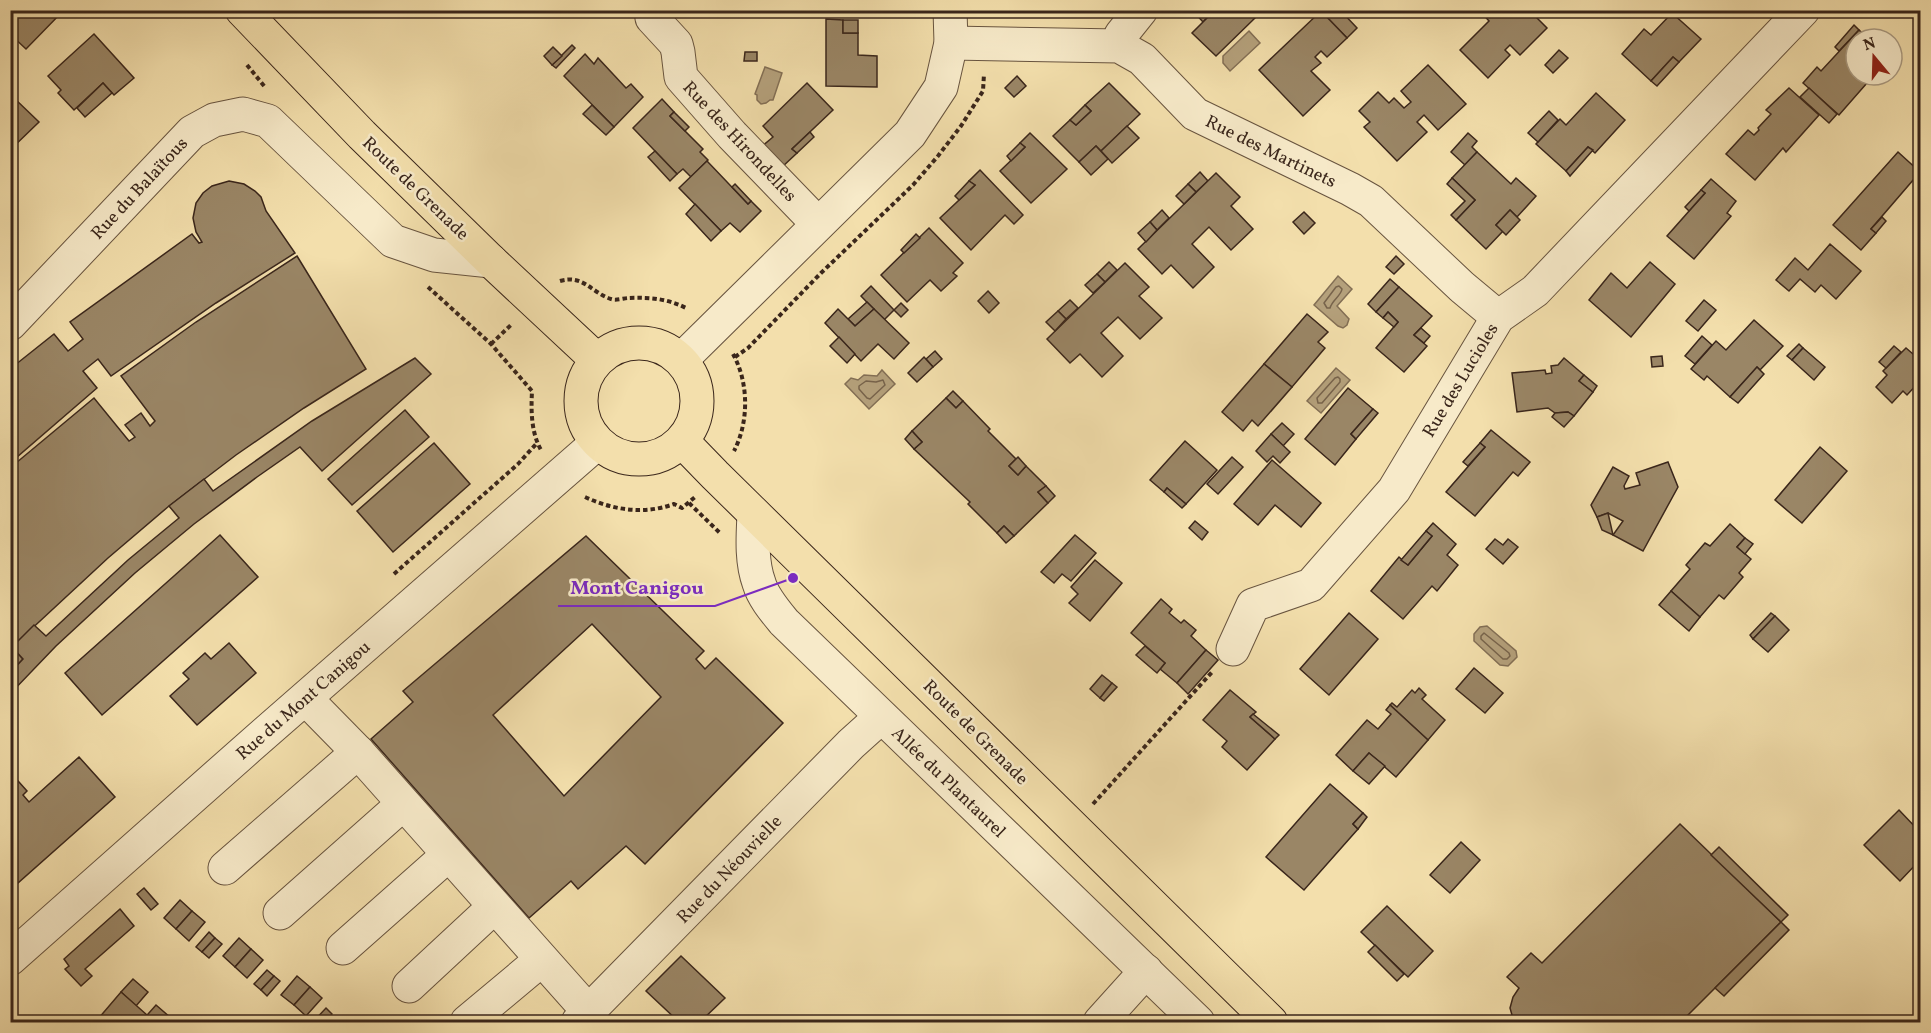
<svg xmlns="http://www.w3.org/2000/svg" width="1931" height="1033" font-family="Vollkorn,serif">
  <rect width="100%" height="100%" fill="#f3dfac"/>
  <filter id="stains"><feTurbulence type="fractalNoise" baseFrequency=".00333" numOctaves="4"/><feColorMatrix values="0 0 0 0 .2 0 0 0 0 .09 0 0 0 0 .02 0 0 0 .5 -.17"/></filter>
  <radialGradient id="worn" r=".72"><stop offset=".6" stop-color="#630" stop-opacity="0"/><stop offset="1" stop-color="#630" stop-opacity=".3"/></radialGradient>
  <g fill="#b4a07b" stroke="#836f55" stroke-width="1.5">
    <path d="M1249,31L1260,43L1230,71L1223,63V56Z"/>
    <path d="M765,67L782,73L773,100H770L766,103L761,104L757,100V95L755,94Z"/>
    <path d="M1338,276L1352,289L1337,306L1349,319L1347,325L1343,328L1338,326L1314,305Z"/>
    <path d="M1336,368L1350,380L1321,413L1307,401Z"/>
    <path d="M882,370L895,384L869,409L845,384L851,378L858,380L864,375L877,376Z"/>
    <path d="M1487,626L1516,651L1517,657L1508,666L1500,665L1474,641V634L1480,627Z"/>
  </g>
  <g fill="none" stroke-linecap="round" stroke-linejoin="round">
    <g stroke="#77634b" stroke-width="1.5">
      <path d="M1339,286L1342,289C1341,296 1332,300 1330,308H1327L1324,303L1336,287Z"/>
      <path d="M1338,377L1340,379V382L1322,403H1318L1317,398L1335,378Z"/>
      <path d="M883,380L885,385L870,399L867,398L859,389V386L866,381L876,382Z"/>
      <path d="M1484,633L1509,653L1510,656L1507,659H1503L1481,639V636Z"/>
    </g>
  </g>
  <g fill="#9a8666" stroke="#3a261b" stroke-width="1.5" fill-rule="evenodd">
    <path d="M10,10H62L63,11L26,49L10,34Z"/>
    <path d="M1192,10H1203L1209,16L1203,22Z"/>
    <path d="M1203,10H1248L1255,18L1216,56L1192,33L1209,16Z"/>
    <path d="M1340,10L1357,28L1347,38L1321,11Z"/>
    <path d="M1479,10H1536L1533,14L1547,28L1520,55L1510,45L1505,50L1510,55L1488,78L1460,50L1489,21Z"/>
    <path d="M1321,11L1347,38L1327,57L1321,51L1315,57L1321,63L1311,71L1330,90L1303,116L1259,70Z"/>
    <path d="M1672,13L1701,39L1679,62L1673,57L1651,81L1622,54L1644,29L1651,35Z"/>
    <path d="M826,19L843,20V33H858V55L877,56V87L826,86Z"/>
    <rect x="843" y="20" width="15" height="13"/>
    <path d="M1854,25L1859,30L1839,51L1835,47Z"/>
    <path d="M1859,30L1869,39H1856V75H1874L1839,115L1803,83L1817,67L1821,71Z"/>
    <path d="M94,34L134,78L114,95L103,83L74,110L58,93L61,90L48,76Z"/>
    <path d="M572,45L575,48L556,68L552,65Z"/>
    <path d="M553,47L562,56L552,65L544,56Z"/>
    <path d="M1559,50L1568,58L1553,73L1545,65Z"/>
    <path d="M745,52H757V61H744Z"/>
    <path d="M585,54L594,64L598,58L626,88L631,84L643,97L614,127L564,76Z"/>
    <path d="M1673,57L1679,62L1657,86L1651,81Z"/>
    <path d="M1428,65L1466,104L1438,130L1424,115L1417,122L1427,132L1397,161L1364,127L1370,122L1359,111L1378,92L1389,103L1394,98L1404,108L1411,102L1401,91Z"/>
    <path d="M1017,76L1026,86L1014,97L1005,88Z"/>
    <path d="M103,83L112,93L85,117L77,108Z"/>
    <path d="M807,83L833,110L792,149L797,153L781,168L761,147L773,137L763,126Z"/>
    <path d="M1109,83L1140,114L1101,151L1096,146L1079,162L1053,136L1070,120L1076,125L1091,111L1085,105Z"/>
    <path d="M1789,88L1819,115L1786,152L1783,148L1755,180L1726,154L1748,130L1754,135L1759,130L1758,128L1771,114L1766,110Z"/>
    <path d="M1809,88L1837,114L1829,123L1800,97Z"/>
    <path d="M1596,93L1625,120L1595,153L1588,147L1566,171L1536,144L1560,119L1566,125Z"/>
    <path d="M14,98L39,122L10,150V102Z"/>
    <path d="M662,99L674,112L670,116L703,149L700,152L708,160L691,177L683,169L677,174L633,128Z"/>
    <path d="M592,105L614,127L606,135L583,114Z"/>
    <path d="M1085,105L1091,111L1076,125L1070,120Z"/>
    <path d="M1549,111L1558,120L1538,142L1528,133Z"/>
    <path d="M674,112L689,127L685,131L670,116Z"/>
    <path d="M1127,126L1139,138L1112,163L1101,151Z"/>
    <path d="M810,132L814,137L797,153L792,149Z"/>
    <path d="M1030,133L1067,169L1031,203L1000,171L1025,147L1020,143Z"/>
    <path d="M1468,133L1477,141L1472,147L1477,152L1465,165L1451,152Z"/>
    <path d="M1020,143L1025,147L1011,161L1007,156Z"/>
    <path d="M1096,146L1108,159L1091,175L1079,162Z"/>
    <path d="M1588,147L1593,150L1570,176L1566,171Z"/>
    <path d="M655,151L677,174L670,181L648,157Z"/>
    <path d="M1477,152L1511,184L1516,178L1536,196L1517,217L1510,210L1496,225L1503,231L1486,249L1456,220L1475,200L1452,178Z"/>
    <path d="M1898,152L1920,172L1871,229L1876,233L1861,250L1833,225Z"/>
    <path d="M707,161L748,204L751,201L761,211L740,232L730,223L721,231L679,188Z"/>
    <path d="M980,170L1023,215L1014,224L1005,215L971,250L940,218L975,185L969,181Z"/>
    <path d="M1200,172L1208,181L1196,192L1188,184Z"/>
    <path d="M1216,173L1240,197L1231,206L1253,229L1231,250L1209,227L1192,244L1214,267L1193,288L1171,265L1162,274L1138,249Z"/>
    <path d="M1452,178L1475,200L1456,220L1451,215L1465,201L1447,184Z"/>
    <path d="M1711,179L1736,201L1727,213L1731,216L1694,259L1667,236L1705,193L1701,190Z"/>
    <path d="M229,181L244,184L255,191L261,197L266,211L295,253L216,303L111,376L98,359L83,371L97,388L10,463V369L54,334L68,351L83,339L70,322L192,234L199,243L202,242L196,232L193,218L196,203L203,193L212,186Z"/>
    <path d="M969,181L975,185L959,200L955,196Z"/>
    <path d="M735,184L751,201L748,204L732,187Z"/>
    <path d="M1188,184L1196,192L1184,204L1176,196Z"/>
    <path d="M1701,190L1705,193L1689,211L1685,207Z"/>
    <path d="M695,204L721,231L711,241L686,214Z"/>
    <path d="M1162,210L1169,218L1157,230L1150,222Z"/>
    <path d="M1510,210L1520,220L1506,235L1496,225Z"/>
    <path d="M1304,212L1315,223L1304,234L1293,222Z"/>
    <path d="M1882,217L1886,221L1876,233L1871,229Z"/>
    <path d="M1150,222L1157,230L1146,242L1138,233Z"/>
    <path d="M929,228L963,263L953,273L957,276L941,291L930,280L907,302L881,275Z"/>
    <path d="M916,234L920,238L904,253L901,250Z"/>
    <path d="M1830,244L1861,271L1836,299L1821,285L1815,292L1800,279L1789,291L1776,280L1795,258L1808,270Z"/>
    <path d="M297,256L366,369L304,408L236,455L169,506L108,558L12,647L23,659L10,673V468L94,398L129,441L135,437L125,425L141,413L150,426L155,421L121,376L196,322Z"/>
    <path d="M1396,256L1404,264L1394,274L1386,267Z"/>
    <path d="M1109,262L1117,270L1105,282L1097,274Z"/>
    <path d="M1650,262L1675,284L1631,337L1589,300L1611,273L1627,288Z"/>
    <path d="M1125,263L1149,287L1139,296L1162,318L1140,339L1118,317L1101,333L1123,356L1102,377L1080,354L1070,363L1047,339Z"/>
    <path d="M1097,274L1105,282L1093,293L1085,285Z"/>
    <path d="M1390,279L1399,287L1376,312L1368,304Z"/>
    <path d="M871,286L894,310L884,320L861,296Z"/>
    <path d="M1399,287L1432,316L1414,335L1427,346L1404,372L1376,348L1398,322L1388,312L1383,318L1376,312Z"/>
    <path d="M988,291L999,303L989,313L978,301Z"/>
    <path d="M1070,300L1078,308L1066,319L1058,311Z"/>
    <path d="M1704,300L1716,310L1698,331L1686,321Z"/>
    <path d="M867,302L874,309L855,326L848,319Z"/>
    <path d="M901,303L908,310L901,317L894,310Z"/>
    <path d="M838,309L855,326L874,309L909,343L894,359L878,344L861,361L825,323Z"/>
    <path d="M1058,311L1066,319L1055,331L1046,322Z"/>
    <path d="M1388,312L1398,322L1394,327L1383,318Z"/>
    <path d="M1307,314L1328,332L1318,342L1325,348L1292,387L1264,364Z"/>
    <path d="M1754,320L1783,346L1760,370L1757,367L1730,397L1707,376L1704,380L1691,369L1716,341L1726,350Z"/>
    <path d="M1421,328L1430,336L1424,343L1414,335Z"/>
    <path d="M1702,336L1712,345L1695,364L1685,356Z"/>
    <path d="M839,337L855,354L847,363L830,346Z"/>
    <path d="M1799,344L1803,348L1792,360L1787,356Z"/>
    <path d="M1920,345V381L1907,395L1903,391L1892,403L1876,387L1887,375L1883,371L1906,348L1913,354Z"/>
    <path d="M1894,346L1901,352L1886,368L1879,362Z"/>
    <path d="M1803,348L1825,367L1814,380L1792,360Z"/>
    <path d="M935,351L942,359L933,367L926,359Z"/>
    <path d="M1662,356L1663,366L1652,367L1651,357Z"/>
    <path d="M924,357L933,367L917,382L908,373Z"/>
    <path d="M415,358L431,374L322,471L300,447L257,477L194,524L135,573L56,646L10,694V673L23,659L12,647L34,625L46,636L128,560L179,518L169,506L204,479L213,491L312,421Z"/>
    <path d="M1564,358L1584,375L1579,381L1593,392L1574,416L1568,412L1555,413L1548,408L1517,412L1512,373L1545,370L1546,374L1552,373L1551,366L1558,365Z"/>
    <path d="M1264,364L1292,387L1258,426L1252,420L1243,431L1222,412Z"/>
    <path d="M1757,367L1764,374L1738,403L1730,397Z"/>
    <path d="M1584,375L1597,386L1593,392L1579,381Z"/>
    <path d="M1348,388L1373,409L1351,434L1356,439L1335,465L1305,439Z"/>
    <path d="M953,391L963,401L956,408L946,398Z"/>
    <path d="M946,398L956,408L963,401L990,429L988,431L1016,459L1009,466L1018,475L1026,466L1046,486L1038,492L1048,503L1014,536L1004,526L997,533L968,504L970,502L914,449L922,442L912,431Z"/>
    <path d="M1373,409L1378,413L1356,439L1351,434Z"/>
    <path d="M405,410L429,437L352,505L328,479Z"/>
    <path d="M1568,412L1574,416L1564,427L1552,417L1555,413Z"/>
    <path d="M1282,423L1294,434L1283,446L1271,434Z"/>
    <path d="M1491,430L1530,462L1518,476L1513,472L1475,516L1446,492L1485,447L1480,443Z"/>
    <path d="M912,431L922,442L914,449L905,439Z"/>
    <path d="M1271,434L1290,452L1280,463L1273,456L1267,462L1256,451Z"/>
    <path d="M1185,441L1217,470L1186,504L1167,488L1164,492L1150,480Z"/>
    <path d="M434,443L470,484L393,552L357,511Z"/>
    <path d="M1480,443L1485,447L1468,466L1463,462Z"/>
    <path d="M1820,447L1847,471L1802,523L1775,500Z"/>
    <path d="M1018,457L1026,466L1018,475L1009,466Z"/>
    <path d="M1232,457L1243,467L1218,494L1207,484Z"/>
    <path d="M1272,460L1321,503L1301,527L1275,505L1258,525L1234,504Z"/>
    <path d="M1668,462L1678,487L1643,551L1613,535L1623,521L1608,513L1597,517L1591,505L1613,467L1629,476L1624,486L1625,489L1640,485L1636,473Z"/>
    <path d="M1046,486L1055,496L1048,503L1038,492Z"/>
    <path d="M1167,488L1186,504L1182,508L1164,492Z"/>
    <path d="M1608,513L1613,535L1602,530L1597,517Z"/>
    <path d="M1195,521L1208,532L1202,540L1189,528Z"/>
    <path d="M1433,523L1456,544L1447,555L1458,565L1437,591L1432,586L1403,619L1371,591L1399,557L1408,565L1432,536L1426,531Z"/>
    <path d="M1730,524L1745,538L1737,547L1751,559L1739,573L1743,577L1724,599L1719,595L1700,617L1671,591L1690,569L1686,565L1705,543L1710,546Z"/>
    <path d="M1004,526L1014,536L1006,543L997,533Z"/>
    <path d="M1426,531L1432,536L1408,565L1401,560Z"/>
    <path d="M220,535L258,577L102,715L65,673Z"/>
    <path d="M1075,535L1096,553L1071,581L1062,574L1054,583L1041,572Z"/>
    <path d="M586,536L704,651L696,659L705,669L716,658L783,723L645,864L626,846L578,889L571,881L529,918L371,739L413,702L403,691ZM592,624L661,697L564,796L493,715Z"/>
    <path d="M1745,538L1753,544L1745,554L1737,547Z"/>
    <path d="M1495,539L1503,545L1508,539L1518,547L1503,564L1486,549Z"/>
    <path d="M1095,560L1122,583L1090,621L1069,603L1078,594L1071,587Z"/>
    <path d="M1671,591L1700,617L1689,631L1659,605Z"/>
    <path d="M1161,599L1172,609L1169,613L1181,623L1184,620L1196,630L1191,636L1206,650L1177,683L1160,669L1165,663L1131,633Z"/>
    <path d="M1349,613L1378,639L1329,695L1300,669Z"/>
    <path d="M1771,613L1775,616L1753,639L1750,635Z"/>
    <path d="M1775,616L1789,630L1768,652L1753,639Z"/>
    <path d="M229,643L256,673L197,725L170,696L189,679L183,673L205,653L211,659Z"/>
    <path d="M1145,646L1165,663L1157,673L1136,655Z"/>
    <path d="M1206,650L1218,660L1188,694L1177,683Z"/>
    <path d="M1474,668L1503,693L1485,713L1456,689Z"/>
    <path d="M1102,675L1112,683L1100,698L1090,689Z"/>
    <path d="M1112,683L1117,687L1104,701L1100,698Z"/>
    <path d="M1419,688L1426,695L1422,699L1445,720L1428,740L1390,705L1392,703L1397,707L1412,690L1415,693Z"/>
    <path d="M1230,690L1256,712L1250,717L1275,739L1247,770L1222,747L1227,741L1203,720Z"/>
    <path d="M1390,705L1428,740L1396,777L1369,753L1353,771L1336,755L1367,720L1378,729L1391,714L1386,710Z"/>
    <path d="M1253,714L1279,735L1275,739L1250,717Z"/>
    <path d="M1369,753L1385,766L1369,784L1353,771Z"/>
    <path d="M79,757L115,797L10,890V772L27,791L23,795L29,802Z"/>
    <path d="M1330,784L1363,813L1353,824L1358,829L1304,890L1266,857Z"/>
    <path d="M1899,810L1920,832V860L1900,881L1864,845Z"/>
    <path d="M1363,813L1367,817L1358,829L1353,824Z"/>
    <path d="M1680,824L1781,922L1681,1022H1514L1510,1008L1513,997L1519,988L1507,977L1531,953L1542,963Z"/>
    <path d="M1461,842L1480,860L1450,893L1430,875Z"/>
    <path d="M1719,847L1788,915L1781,922L1711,855Z"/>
    <path d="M144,888L158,904L151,910L137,894Z"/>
    <path d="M180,900L192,911L176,929L164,918Z"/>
    <path d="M1387,906L1433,951L1408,977L1361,932Z"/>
    <path d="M120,909L134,926L85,969L92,976L81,986L65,969L69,966L64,959Z"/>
    <path d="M192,911L205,922L189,941L176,929Z"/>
    <path d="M1781,922L1789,930L1724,996L1715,988Z"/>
    <path d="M209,932L215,938L202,952L196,947Z"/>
    <path d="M215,938L222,944L209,958L202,952Z"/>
    <path d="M239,938L251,949L235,967L223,956Z"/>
    <path d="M1375,945L1404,974L1397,981L1368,952Z"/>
    <path d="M251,949L263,960L247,978L235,967Z"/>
    <path d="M681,956L725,998L700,1022H679L646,991Z"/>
    <path d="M267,970L274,976L261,990L254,984Z"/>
    <path d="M274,976L280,981L267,996L261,990Z"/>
    <path d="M297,976L310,987L294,1005L281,995Z"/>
    <path d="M133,979L148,992L136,1006L121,992Z"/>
    <path d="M310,987L322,998L306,1016L294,1005Z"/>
    <path d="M121,992L147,1015L141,1022H101L98,1019Z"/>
    <path d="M156,1005L171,1018L167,1022H141Z"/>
    <path d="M326,1008L332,1014L325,1022H313Z"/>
  </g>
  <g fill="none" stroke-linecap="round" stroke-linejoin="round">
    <g stroke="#68543f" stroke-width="35">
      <g id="minor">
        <path d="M651,10L652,18L676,44L678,52L681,77L732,135L818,224"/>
        <path d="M951,43L1119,46L1142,59L1195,114L1350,189L1371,201L1462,287L1498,317"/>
        <path d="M1119,46L1121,35L1141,10"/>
        <path d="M10,324L192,132L214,120L243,114L268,121L393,241L434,255L491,261"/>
        <path d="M681,360L910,134L941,87L951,43L950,10"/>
        <path d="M754,514C753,536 751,561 759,583C763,597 775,611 784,622L1198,1022"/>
        <path d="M1233,649L1253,605L1311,585L1394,490L1498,317L1535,291L1803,10"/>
        <path d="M306,699L358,752L589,1012"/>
        <path d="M225,868L358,752"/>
        <path d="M280,913L403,804"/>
        <path d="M343,948L448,855"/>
        <path d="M10,959L248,748L597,443"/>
        <path d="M409,986L494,907"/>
        <path d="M467,1022L541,960"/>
        <path d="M578,1022L851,744L881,717"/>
        <path d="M1100,1022L1146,971"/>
      </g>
    </g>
    <g stroke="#3a261b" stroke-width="35">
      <g id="major">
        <path d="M242,10L362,135L491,261L597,360"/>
        <circle cx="639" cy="401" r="58"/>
        <path d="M682,441L715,475L1271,1022"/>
      </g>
    </g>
    <g stroke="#3a261b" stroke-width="4" stroke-dasharray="4.5 3" stroke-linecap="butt">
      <path d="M247,65L265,87"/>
      <path d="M560,281C583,274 592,293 611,299C616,301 624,298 629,298C651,297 669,299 688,309"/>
      <path d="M428,287L491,344L532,391C531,411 531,432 541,450"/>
      <path d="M491,344L512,324"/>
      <path d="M733,354C749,383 749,422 734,451"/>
      <path d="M735,357L748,348L821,273L913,185L938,156L961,126L983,91L984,74"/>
      <path d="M585,497C613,510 644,515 674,504L682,508L695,497"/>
      <path d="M689,503L721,534"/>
      <path d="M394,574L518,464L537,443"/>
      <path d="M1093,804L1213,671"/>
    </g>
    <use href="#minor" stroke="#f7eac9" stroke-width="33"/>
    <use href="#major" stroke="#f3dfac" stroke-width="33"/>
  </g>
  <g text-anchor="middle" stroke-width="5" stroke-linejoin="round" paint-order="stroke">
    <g font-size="18" fill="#3a261b" stroke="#f7eac9">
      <text transform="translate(740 141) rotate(47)" y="6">Rue des Hirondelles</text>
      <text transform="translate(1271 151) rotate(26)" y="6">Rue des Martinets</text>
      <text transform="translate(139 188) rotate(-47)" y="6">Rue du Balaïtous</text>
      <text transform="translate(416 188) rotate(44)" y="6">Route de Grenade</text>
      <text transform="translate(1460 380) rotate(-59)" y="6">Rue des Lucioles</text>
      <text transform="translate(303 700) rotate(-41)" y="6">Rue du Mont Canigou</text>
      <text transform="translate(976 732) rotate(45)" y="6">Route de Grenade</text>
      <text transform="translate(949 782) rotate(44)" y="6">Allée du Plantaurel</text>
      <text transform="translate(729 869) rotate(-46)" y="6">Rue du Néouvielle</text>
    </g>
  </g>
  <path fill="none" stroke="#7b2cbf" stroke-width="2" d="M793 578L715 606H558"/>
  <circle fill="#7b2cbf" stroke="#f7eac9" stroke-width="2" cx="793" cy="578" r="6"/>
  <g font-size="20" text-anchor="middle" font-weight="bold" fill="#7b2cbf" stroke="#f7eac9" stroke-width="5" stroke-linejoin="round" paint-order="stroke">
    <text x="637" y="594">Mont Canigou</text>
  </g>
  <rect width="1931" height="1033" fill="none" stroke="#f3dfac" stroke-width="36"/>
  <rect x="12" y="12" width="1907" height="1009" fill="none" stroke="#3a261b" stroke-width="3"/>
  <rect x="18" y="18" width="1895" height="997" fill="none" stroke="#3a261b" stroke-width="1.5"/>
  <g transform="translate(1874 57) rotate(341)"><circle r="28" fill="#f7eac9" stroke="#ab9c83" stroke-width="1.5"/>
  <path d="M0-4.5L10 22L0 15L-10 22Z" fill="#8f2418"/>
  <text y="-9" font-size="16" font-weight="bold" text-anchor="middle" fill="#3a261b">N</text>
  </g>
  <rect width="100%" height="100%" filter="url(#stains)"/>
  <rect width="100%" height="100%" fill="url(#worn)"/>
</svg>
